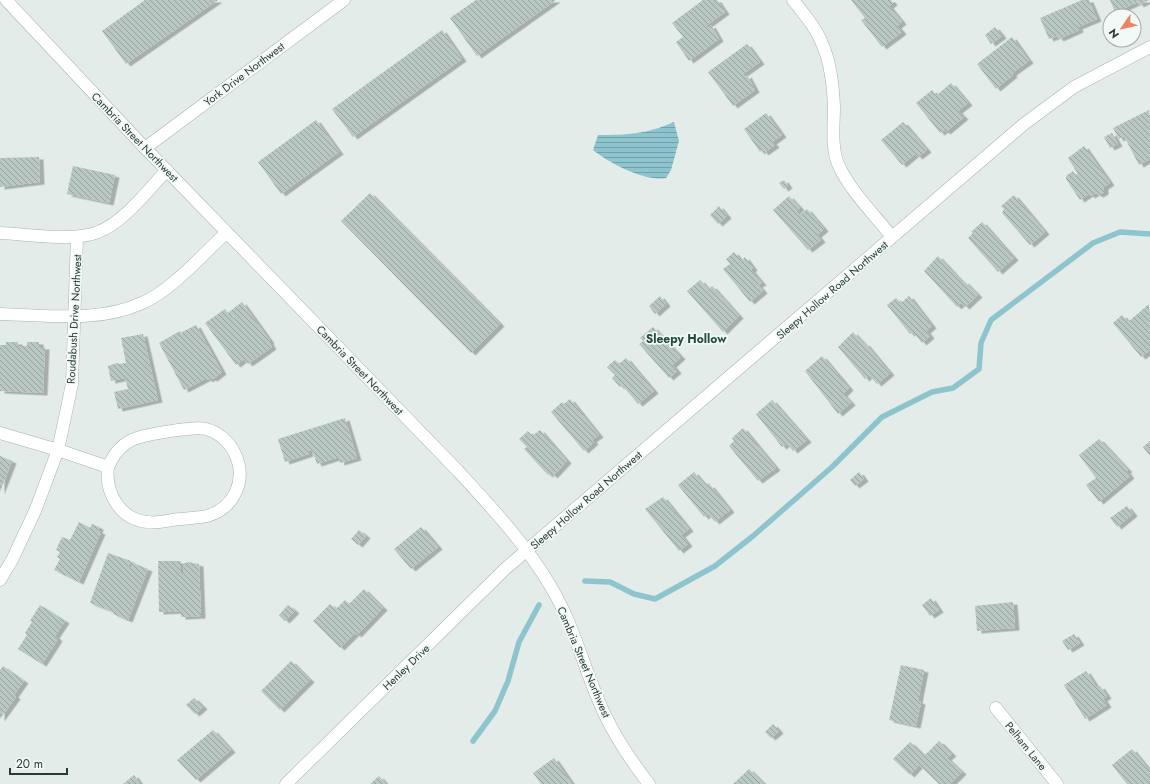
<svg xmlns="http://www.w3.org/2000/svg" width="1150" height="784" font-family="Jost,sans-serif">
  <defs>
    <pattern id="water-rules" width="6" height="5" patternUnits="userSpaceOnUse"><rect width="6" height="5" fill="#8ec4ce"/><path d="M0 2.5h6" fill="none" stroke="#74a0a8"/></pattern>
    <pattern id="building-back-hatch" width="6" height="6" patternUnits="userSpaceOnUse"><rect width="6" height="6" fill="#b8c7c1"/><path d="M-1 5l2 2M0 0l6 6M5-1l2 2" fill="none" stroke="#95a39e"/></pattern>
    <filter id="shadow"><feDropShadow dx="4.5" dy="2.5" stdDeviation="0" flood-color="#0004"/></filter>
  </defs>
  <rect width="100%" height="100%" fill="#e3ece8"/>
  <path fill="url(#water-rules)" d="M674,122L679,141L671,170L666,178C645,182 609,163 593,150L598,135C628,135 647,134 674,122Z"/>
  <g fill="none" stroke-linecap="round" stroke-linejoin="round">
    <g stroke="#8ec4ce" stroke-width="5.5">
      <path d="M585,581L610,582L634,594L655,599L715,566L753,536L832,467L882,417L932,392L953,388L979,369L981,343L991,320L1093,243L1120,232L1150,234"/>
      <path d="M473,741L495,711L508,681L519,642L539,605"/>
    </g>
  </g>
  <g fill="url(#building-back-hatch)" filter="url(#shadow)">
    <path d="M145,0H218L126,64L102,31Z"/>
    <path d="M476,0H556L477,56L450,18Z"/>
    <path d="M703,0H717L725,12L706,26L708,28L711,25L719,39L689,61L676,42L683,37L672,23Z"/>
    <path d="M851,0H891L893,3L889,6L902,22L897,26L902,32L882,47L861,20L865,18Z"/>
    <path d="M1082,0H1089L1097,19L1078,27L1079,30L1059,39L1057,36L1049,39L1040,18Z"/>
    <path d="M1110,0H1149L1139,5L1138,2L1115,12Z"/>
    <path d="M995,27L1002,36L991,44L985,35Z"/>
    <path d="M442,30L462,59L353,137L332,109Z"/>
    <path d="M1012,37L1029,61L1012,73L1013,75L996,89L977,64Z"/>
    <path d="M747,44L760,62L743,74L745,77L747,75L755,90L733,106L708,72Z"/>
    <path d="M951,83L968,103L958,111L964,117L946,132L944,130L940,133L916,103L932,90L936,96Z"/>
    <path d="M1149,110L1150,159L1139,165L1124,136L1119,139L1113,128Z"/>
    <path d="M766,113L782,135L772,142L775,145L764,153L762,150L760,152L744,129Z"/>
    <path d="M316,120L339,152L281,194L258,162Z"/>
    <path d="M903,122L927,150L918,157L915,154L902,165L881,140Z"/>
    <path d="M1112,133L1118,144L1110,148L1104,137Z"/>
    <path d="M1084,146L1110,183L1104,187V192L1099,195L1095,193L1091,196L1089,194L1080,200L1066,179V176L1073,171L1076,176L1078,174L1068,158Z"/>
    <path d="M39,157L40,182L0,187V158Z"/>
    <path d="M73,166L115,175L109,203L67,194Z"/>
    <path d="M784,180L788,186L784,189L779,183Z"/>
    <path d="M370,193L500,324L471,353L341,221Z"/>
    <path d="M1014,195L1045,232L1030,245L1002,213L1004,209L1001,206Z"/>
    <path d="M789,196L800,208L796,211L800,215L807,209L824,229L817,235L821,240L808,250L773,210Z"/>
    <path d="M719,206L727,216L718,224L710,215Z"/>
    <path d="M982,222L1014,258L998,272L968,238L973,233L971,232Z"/>
    <path d="M734,252L741,261L745,257L753,268L751,270L762,283L758,285L763,291L750,302L723,269L730,264L726,259Z"/>
    <path d="M938,256L963,283L964,281L978,295L965,307L961,303L957,307L924,271Z"/>
    <path d="M700,280L708,289L712,286L739,316L723,332L687,291Z"/>
    <path d="M660,296L666,304L655,314L649,306Z"/>
    <path d="M909,296L932,326L926,331L930,336L922,343L913,332L910,334L887,305L896,298L901,303Z"/>
    <path d="M242,302L270,341L269,342L272,347L248,364L244,359L236,365L205,323L225,309L232,319L234,317L229,312Z"/>
    <path d="M1149,304L1150,350L1141,357L1113,323L1122,315L1128,322Z"/>
    <path d="M196,325L222,372L213,379L211,378L208,380L207,378L184,390L159,343L180,331L184,336L182,332Z"/>
    <path d="M653,327L681,357L672,365L677,371L669,378L639,344L643,341L640,338Z"/>
    <path d="M853,332L864,344L865,343L890,373L877,384L869,375L865,379L838,347Z"/>
    <path d="M143,334L158,400L118,409L114,392L128,389L125,378L111,381L108,366L117,363L119,364L126,363L121,338Z"/>
    <path d="M6,342H18V346H27V342H39V347H45L43,393L0,391V345H6Z"/>
    <path d="M822,356L849,388L843,394L851,403L838,414L805,371Z"/>
    <path d="M626,358L654,391L638,404L622,385L620,387L612,378L615,375L607,367L615,360L619,364Z"/>
    <path d="M570,399L599,435L592,440L594,442L584,451L551,412L562,402L564,404Z"/>
    <path d="M772,400L807,440L793,451L787,443L782,447L756,414Z"/>
    <path d="M345,418L357,458L340,463L339,457L317,464L312,450L308,451L309,454L285,462L278,439Z"/>
    <path d="M743,428L776,468L758,481L729,446L734,441L732,438Z"/>
    <path d="M540,430L567,461L553,476L550,473L548,475L524,449L527,447L519,439L528,431L532,436Z"/>
    <path d="M1099,439L1128,470L1126,471L1130,476L1099,502L1086,485L1096,478L1079,455Z"/>
    <path d="M1150,441V456L1143,447Z"/>
    <path d="M0,456L12,461L0,492Z"/>
    <path d="M694,472L702,482L704,481L708,486L710,485L730,510L715,522L708,514L704,517L678,485Z"/>
    <path d="M859,472L864,479L855,486L850,480Z"/>
    <path d="M663,497L689,529L681,535L688,544L679,551L645,509Z"/>
    <path d="M1127,506L1133,514L1117,527L1110,518Z"/>
    <path d="M79,522L90,528L92,524L99,527L98,531L101,532L79,582L54,570L60,559L57,557L60,552L56,550L62,537L70,540Z"/>
    <path d="M421,527L438,547L411,569L394,549Z"/>
    <path d="M359,530L366,536L358,545L351,539Z"/>
    <path d="M108,553L131,561L128,567L131,568L133,563L148,569L128,620L113,614L114,612L90,603Z"/>
    <path d="M158,561H181V573H184L183,564L188,562L199,564L201,616L181,617V611L159,612Z"/>
    <path d="M364,589L383,608L357,635L355,633L340,648L313,621L330,604L336,609L345,600L349,604Z"/>
    <path d="M931,598L939,610L930,616L922,605Z"/>
    <path d="M1013,602L1015,628L977,631L975,606Z"/>
    <path d="M40,605L65,621L55,636L58,639L42,664L18,649L27,635L25,633L32,622L30,621Z"/>
    <path d="M288,605L295,611L285,621L279,615Z"/>
    <path d="M1074,634L1080,643L1068,650L1062,641Z"/>
    <path d="M291,661L310,680L280,710L261,691Z"/>
    <path d="M901,665L924,670L918,701L921,702L916,726L889,720Z"/>
    <path d="M3,666L24,681L14,695L16,697L0,719V670Z"/>
    <path d="M1086,671L1097,688L1100,686L1107,696L1103,699L1107,705L1085,719L1064,685Z"/>
    <path d="M194,698L203,707L195,714L186,705Z"/>
    <path d="M773,724L779,731L771,738L765,732Z"/>
    <path d="M213,730L231,750L196,780L177,760Z"/>
    <path d="M939,741L952,754L947,758L962,772L950,784H939L919,765L910,775L893,759L910,742L924,756Z"/>
    <path d="M1132,749L1150,771V784H1127L1112,765Z"/>
    <path d="M554,758L572,784H541L533,773Z"/>
    <path d="M749,769L764,784H733Z"/>
    <path d="M134,775L140,784H123Z"/>
    <path d="M379,776L386,784H370Z"/>
  </g>
  <g fill="none" stroke-linecap="round" stroke-linejoin="round">
    <g stroke="#a6b4af" stroke-width="13">
      <g id="minor">
        <path d="M6,0L145,148L458,471C491,507 526,544 551,587C575,627 585,673 605,715C617,740 632,762 649,784"/>
        <path d="M793,0C804,14 817,29 823,46C831,64 833,86 834,106C834,125 831,146 838,164C850,191 874,214 892,237"/>
        <path d="M145,148L344,0"/>
        <path d="M0,233C27,234 75,242 98,232C123,223 149,189 167,170"/>
        <path d="M0,314C46,315 99,323 142,303C171,291 203,254 226,233"/>
        <path d="M0,433L58,450L108,467C112,458 116,451 124,445C128,442 133,439 137,438C149,434 195,426 206,429C218,432 230,442 235,454C247,479 235,508 207,516C198,518 188,518 180,519C169,520 157,524 147,522C119,519 105,492 108,467"/>
        <path d="M0,580L12,560L35,511L58,450L72,384L77,237"/>
        <path d="M996,708L1057,784"/>
        <path d="M286,784L505,569L1024,124L1074,87L1150,47"/>
      </g>
    </g>
    <use href="#minor" stroke="#fff" stroke-width="12"/>
  </g>
  <g text-anchor="middle" stroke-width="3.5" stroke-linejoin="round" paint-order="stroke">
    <g font-size="11" fill="#243c36" stroke="#f3f9f6">
      <text transform="translate(244 74) rotate(-37)" y="4">York Drive Northwest</text>
      <text transform="translate(135 137) rotate(46)" y="4">Cambria Street Northwest</text>
      <text transform="translate(832 290) rotate(-41)" y="4">Sleepy Hollow Road Northwest</text>
      <text transform="translate(74 319) rotate(-87)" y="4">Roudabush Drive Northwest</text>
      <text transform="translate(360 370) rotate(46)" y="4">Cambria Street Northwest</text>
      <text transform="translate(586 500) rotate(-41)" y="4">Sleepy Hollow Road Northwest</text>
      <text transform="translate(584 662) rotate(67)" y="4">Cambria Street Northwest</text>
      <text transform="translate(406 667) rotate(-44)" y="4">Henley Drive</text>
      <text transform="translate(1026 746) rotate(51)" y="4">Pelham Lane</text>
    </g>
    <g font-size="12" font-weight="bold" fill="#214d42" stroke="#f3f9f6">
      <text x="686" y="343">Sleepy Hollow</text>
    </g>
  </g>
  <g transform="translate(1122 28) rotate(236)"><circle r="19" fill="#f3f9f6" stroke="#a0ada9"/>
  <path d="M0-3L7 15L0 10L-7 15Z" fill="#ea8463"/>
  <text y="-6" font-size="11" font-weight="bold" text-anchor="middle" fill="#243c36">N</text>
  </g>
  <path d="M10 768v6h57v-6" fill="none" stroke="#243c36" stroke-width="2"/>
  <text x="16" y="768" font-size="12" fill="#243c36" stroke="#f3f9f6" stroke-width="3" paint-order="stroke">20 m</text>
</svg>
